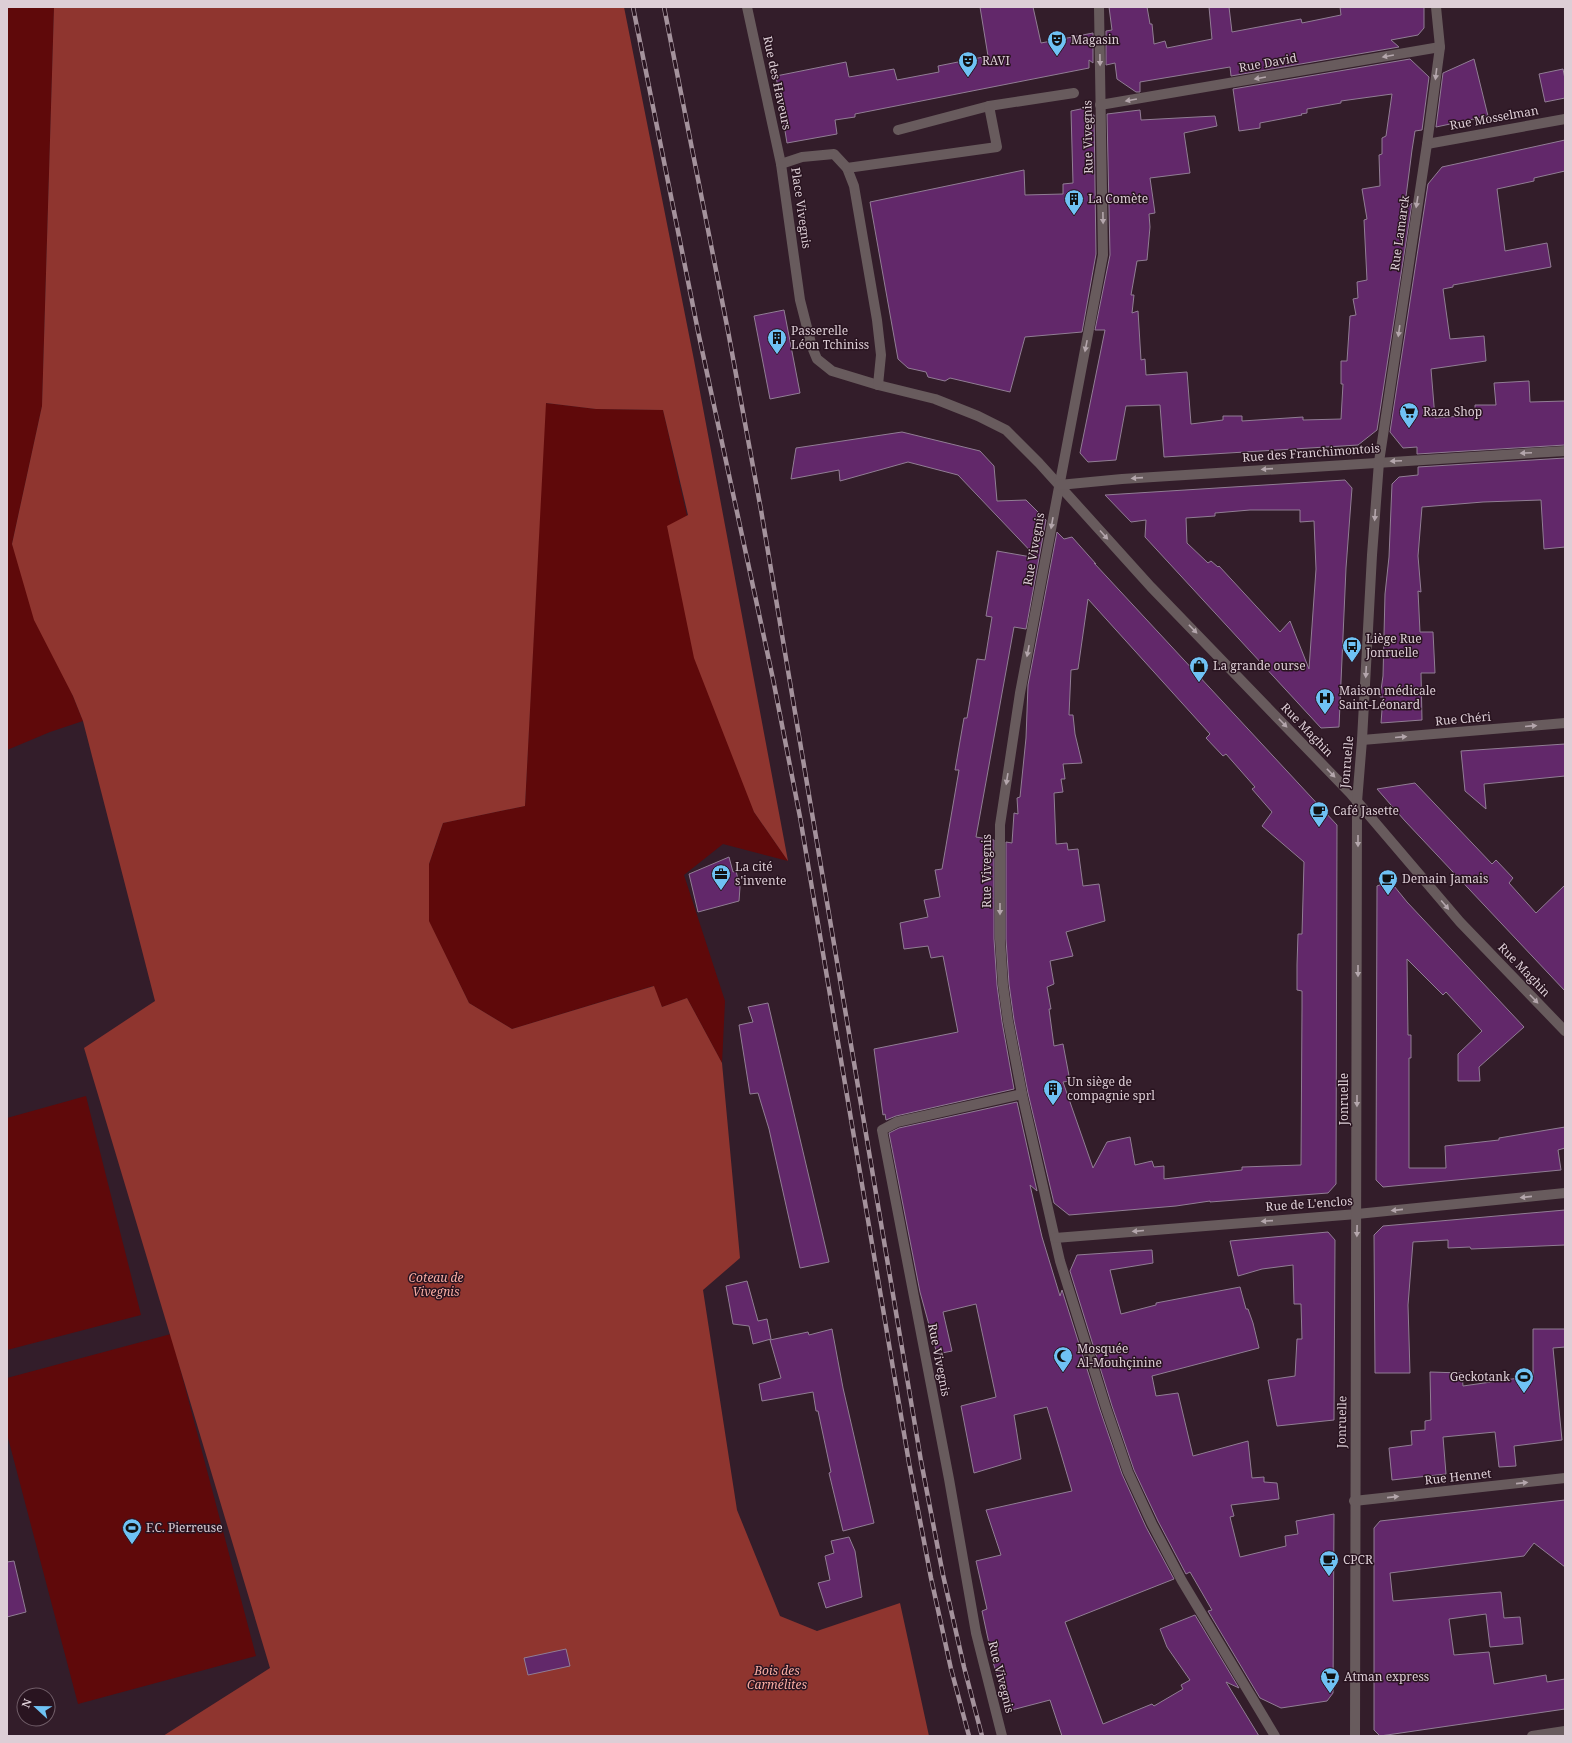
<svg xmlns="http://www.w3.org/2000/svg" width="1572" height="1743" font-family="'Noto Serif',serif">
  <rect width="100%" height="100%" fill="#331d2a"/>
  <g fill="#5f090a">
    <path d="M7,7H54L42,406L12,544L83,721L50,732L7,750Z"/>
    <path d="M545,403L596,409L663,410L754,812L788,861L723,844L684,875L725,1001L722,1063L687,998L662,1007L653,986L512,1029L469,1003L429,922V864L443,823L525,806Z"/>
    <path d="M86,1096L141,1315L7,1350V1118Z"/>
    <path d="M171,1334L256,1656L78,1704L7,1434V1378Z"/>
  </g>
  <path fill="#8f352f" d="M54,7H624L694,360L788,861L754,812L694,658L667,526L688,515L663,410L596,409L546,403L525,806L443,823L429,864V921L469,1003L512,1029L654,986L662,1007L687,998L722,1063L740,1258L703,1290L737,1510L780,1616L817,1631L900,1603L929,1736H163L270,1668L84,1048L155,1001L83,721L73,696L34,620L12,544L42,406Z"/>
  <g fill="#62286a" stroke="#917d94" fill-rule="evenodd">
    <path d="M980,7H1033L1041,43L1093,33V63L1089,60V68L855,114V117L835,120L837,134L787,143L776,76L846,62L849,77L894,69L897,80L939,72L938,66L988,56Z"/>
    <path d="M1109,7H1147L1150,24H1152L1154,44L1165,41L1167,48L1212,39L1209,7H1229L1232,32L1301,19L1302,23L1341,15L1340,7H1424V28L1418,35L1391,40L1399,47L1231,76L1230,67L1140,82V92H1136L1117,79L1115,63L1106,65V31L1112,30Z"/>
    <path d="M1410,59L1429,77L1422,130L1415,131L1412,150L1404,212L1412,203L1377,430L1358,445L1164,457L1160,405L1126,406L1116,460L1088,462L1080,453L1105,330H1095L1110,255L1107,114L1140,110L1141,120L1215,116L1217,126L1184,133L1190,173L1150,178L1155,213L1149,214L1150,227L1147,260L1137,261L1131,295H1134L1132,313L1138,311L1141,360L1145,359L1146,375L1187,372L1191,424L1223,420V416H1242V421L1303,417V420L1341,419L1343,384H1341V361H1347L1350,316L1356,315L1353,299L1358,298L1357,282L1367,280L1364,220L1367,219L1362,189L1380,186L1379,155L1382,154V138L1386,136L1392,94L1341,101V103L1307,109V113L1301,114L1302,115L1260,123V128L1239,131L1233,89Z"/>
    <path d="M1474,59L1488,116L1436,127L1443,73Z"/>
    <path d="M1563,69L1565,79V98L1545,102L1539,74Z"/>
    <path d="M1090,107L1091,115H1094L1096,254L1082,332L1025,337L1010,392L950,378L945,381L928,377L926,372L908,368L898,359L870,202L1024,170L1025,195L1063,194V184L1073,183L1071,111Z"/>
    <path d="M1565,140V171L1534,178V181L1497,189L1505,251L1547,243L1551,267L1453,285V287L1443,289L1450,339L1484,336L1486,361L1431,369L1435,418L1475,415V405H1496L1494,383L1529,381L1530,402L1565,401V445L1417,454V447L1403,448L1390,432L1428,184L1442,167Z"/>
    <path d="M784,310L800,393L770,399L754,316Z"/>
    <path d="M902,432L980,451L994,466L997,501L1026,500L1046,520L1026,629L1014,627L976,837L994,840V939L997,985L1002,1022L1014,1089L896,1116L886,1120L885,1114L883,1115L874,1049L958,1032L943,956L931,958L928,946L904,949L900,923L928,917L924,900L940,897L935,870L942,869L959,770H955L964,718H967L977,659L985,660L992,617L986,616L997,551L1037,558L958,475L908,462L840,481L839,470L791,479L796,448Z"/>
    <path d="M1565,458V547L1544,549L1541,500L1483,502L1422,507L1418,556L1421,592L1418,591L1420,632H1433L1435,673H1421L1422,720L1381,723L1383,697H1380L1383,676L1385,594L1389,557L1392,484L1399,477L1418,475V467Z"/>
    <path d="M1345,480L1352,488L1346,568L1339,727L1321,728L1145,537L1146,520L1131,522L1105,495ZM1250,510H1300V522L1314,521L1316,569L1309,669L1290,621L1280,632L1219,566L1218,567L1211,561L1208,563L1187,543L1186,518L1215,516V513Z"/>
    <path d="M1057,532L1064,539L1072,537L1096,564L1094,563L1337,825L1336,1184L1328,1193L1210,1202V1201L1176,1206L1069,1215L1054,1203L1028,1093L1014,1020L1009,984L1006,939V842L1012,843L1014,813L1018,814L1017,798L1020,797L1026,738L1028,685ZM1088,599L1210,734L1206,738L1223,756L1226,754L1255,787L1252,789L1272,812L1262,826L1304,862L1302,934H1298L1297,965V990L1302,991V1008L1301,1165L1242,1167V1170L1164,1179V1166L1154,1167L1152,1161L1135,1165L1130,1137L1107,1142L1093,1168L1063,1082L1070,1081L1063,1044L1054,1046L1049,1009H1051L1047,987L1054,984L1050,961L1073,956L1066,932L1105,921L1099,884L1083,886L1078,849L1068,850L1067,843L1056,844L1054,793L1063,792L1061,779H1065L1063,764L1082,763L1075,734L1073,715H1069L1071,670L1078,669Z"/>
    <path d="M1565,744V776L1484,784L1486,809L1465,791L1461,751Z"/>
    <path d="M1415,783L1492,864L1496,860L1513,878L1509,883L1536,913L1565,885V991L1405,821L1377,789Z"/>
    <path d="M729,857L733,872L736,871L740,887L739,901L698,912L689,874Z"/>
    <path d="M1390,881L1407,902L1524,1027L1479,1067L1480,1081H1458V1054L1482,1031L1446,992L1443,995L1407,959L1408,1035H1411V1058H1409V1168H1446L1445,1146L1499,1140V1138L1565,1127V1148L1558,1150L1561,1170L1383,1187L1376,1180L1377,886Z"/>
    <path d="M768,1003L829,1262L800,1268L769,1129L758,1093L750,1094L739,1025L753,1022L748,1007Z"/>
    <path d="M1017,1102L1037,1191L1030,1185L1042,1237L1060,1296L1062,1290L1100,1410L1122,1474L1146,1527L1174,1579L1065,1622L1103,1724L1152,1704L1154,1706L1183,1689L1181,1685L1190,1680L1167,1647L1160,1629L1195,1615L1239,1688L1226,1682L1259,1736H1062L1050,1700L1008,1711L993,1662L982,1611L987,1609L976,1561L1001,1555L986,1510L1072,1491L1047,1407L1014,1415L1021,1459L974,1473L961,1406L996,1397L976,1304L943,1312L952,1351L937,1354L920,1292L889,1133L899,1128Z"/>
    <path d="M1565,1210V1245L1471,1249L1470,1247L1448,1248V1240L1413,1242L1408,1305L1410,1373H1375L1374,1235L1383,1226Z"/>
    <path d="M1328,1232L1335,1240L1334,1420L1277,1426L1268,1380L1295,1376L1297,1339H1302L1301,1304H1294L1293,1265L1262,1269L1238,1276L1230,1241Z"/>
    <path d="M1152,1250L1153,1263L1110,1270L1121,1314L1156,1305V1303L1240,1287L1246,1309H1248L1253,1323L1259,1348L1152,1376L1156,1396L1178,1393L1193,1456L1248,1441L1252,1478L1264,1477V1482L1277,1483L1279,1499L1231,1505L1234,1516L1230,1517L1240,1557L1286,1546L1285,1536L1298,1534L1296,1521L1334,1514L1333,1693L1327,1701L1281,1708L1260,1698L1208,1611L1212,1610L1190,1572L1186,1574L1158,1521L1134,1470L1112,1406L1070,1271L1077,1255Z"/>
    <path d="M747,1281L758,1321L767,1319L771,1339L753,1344L749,1326L733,1324L726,1286Z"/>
    <path d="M832,1329L843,1388L874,1523L843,1531L829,1473L831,1472L818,1411H816L813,1392L762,1401L759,1384L781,1378L770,1340L808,1332L809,1335Z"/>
    <path d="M1533,1329H1565V1347L1553,1348L1562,1440L1514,1446L1516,1466L1499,1467L1495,1432L1443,1437L1446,1474L1392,1480L1389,1448L1412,1445L1411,1431L1425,1430V1421L1431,1420L1430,1372L1462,1373L1463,1386L1533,1376Z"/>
    <path d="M1565,1500V1567L1534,1543L1524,1556L1390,1573L1393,1601L1501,1592L1504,1618L1520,1617L1523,1644L1490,1647L1486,1614L1449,1619L1454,1655L1489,1652L1494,1684L1546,1675L1547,1682L1565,1679V1709L1380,1736L1374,1730V1528L1380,1521Z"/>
    <path d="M849,1537L855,1551L862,1597L826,1608L818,1583L830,1580L825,1556L834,1553L831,1541Z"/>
    <path d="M14,1561L26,1612L7,1617V1562Z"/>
    <path d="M566,1649L570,1666L528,1675L524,1658Z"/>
  </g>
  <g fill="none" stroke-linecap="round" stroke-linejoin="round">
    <g stroke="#685b5d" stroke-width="10">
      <path d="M747,7L781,164L800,300L812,347L817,359L832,371L878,385L935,399L978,416L1006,430L1039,463L1151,587L1350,793L1460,922L1565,1031"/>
      <path d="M1099,7L1103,255L1020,693L1000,825V939L1003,985L1008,1021L1022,1094L1060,1261L1106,1408L1128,1472L1152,1524L1182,1581L1275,1736"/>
      <path d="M1100,105L1440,47"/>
      <path d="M898,130L989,106"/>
      <path d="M1427,144L1565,119"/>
      <path d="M781,164L802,157L834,154L847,168L854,186L877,320L881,355L878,385"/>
      <path d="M847,168L997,147L989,106L1074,93"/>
      <path d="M1059,485L1122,479L1565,451"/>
      <path d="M1362,740L1565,723"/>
      <path d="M1055,1238L1357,1214L1565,1193"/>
      <path d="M1354,1501L1565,1478"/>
      <path d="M1002,1736L976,1633L949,1479L882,1130L897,1122L1022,1094"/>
      <path d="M1355,1736L1357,802L1362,740L1372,555L1379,462L1427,144L1440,47L1436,7"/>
      <path d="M1532,1736L1565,1731"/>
    </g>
    <g stroke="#a4929c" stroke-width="4.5">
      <g id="rail">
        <path d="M633,7L699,336L773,679L800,817L909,1463L931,1578L951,1669L969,1736"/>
        <path d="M664,7L728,331L761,510L921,1461L943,1575L964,1667L982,1736"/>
      </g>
    </g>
    <use href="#rail" stroke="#291420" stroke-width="3" stroke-dasharray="9" stroke-linecap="butt"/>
  </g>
  <defs><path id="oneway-solid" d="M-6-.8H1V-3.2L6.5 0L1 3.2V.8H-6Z"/></defs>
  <g fill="#b4a6ac">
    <use href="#oneway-solid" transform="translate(1388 56) rotate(170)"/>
    <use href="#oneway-solid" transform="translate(1100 60) rotate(89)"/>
    <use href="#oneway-solid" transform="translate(1436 74) rotate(97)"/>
    <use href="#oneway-solid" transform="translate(1260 78) rotate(170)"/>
    <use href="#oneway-solid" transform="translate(1131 100) rotate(170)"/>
    <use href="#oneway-solid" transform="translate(1417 202) rotate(99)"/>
    <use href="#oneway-solid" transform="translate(1103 218) rotate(89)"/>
    <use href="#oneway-solid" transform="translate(1399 331) rotate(98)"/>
    <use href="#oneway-solid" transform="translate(1086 346) rotate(101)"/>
    <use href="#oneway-solid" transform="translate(1526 453) rotate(177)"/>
    <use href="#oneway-solid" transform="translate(1396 461) rotate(177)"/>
    <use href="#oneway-solid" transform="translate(1267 469) rotate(176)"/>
    <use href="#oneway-solid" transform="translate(1137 478) rotate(176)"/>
    <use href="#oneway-solid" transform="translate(1375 515) rotate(94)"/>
    <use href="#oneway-solid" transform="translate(1052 523) rotate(100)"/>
    <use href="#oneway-solid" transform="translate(1104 535) rotate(48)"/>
    <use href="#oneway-solid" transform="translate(1193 629) rotate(46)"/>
    <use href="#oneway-solid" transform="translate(1028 651) rotate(101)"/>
    <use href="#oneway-solid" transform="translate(1366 672) rotate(93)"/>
    <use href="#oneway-solid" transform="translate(1283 723) rotate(46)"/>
    <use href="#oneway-solid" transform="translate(1531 726) rotate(-5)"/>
    <use href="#oneway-solid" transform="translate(1401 737) rotate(-5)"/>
    <use href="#oneway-solid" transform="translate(1331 773) rotate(46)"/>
    <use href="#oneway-solid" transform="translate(1007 779) rotate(99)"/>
    <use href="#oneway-solid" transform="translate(1358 841) rotate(90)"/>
    <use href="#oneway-solid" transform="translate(1445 905) rotate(50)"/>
    <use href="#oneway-solid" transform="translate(1000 909) rotate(90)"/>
    <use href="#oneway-solid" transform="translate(1358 971) rotate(90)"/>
    <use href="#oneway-solid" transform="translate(1534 999) rotate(46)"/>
    <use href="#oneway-solid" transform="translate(1357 1101) rotate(90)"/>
    <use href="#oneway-solid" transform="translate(1526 1197) rotate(174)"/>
    <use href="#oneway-solid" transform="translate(1397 1210) rotate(174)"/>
    <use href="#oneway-solid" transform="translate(1267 1221) rotate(176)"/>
    <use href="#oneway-solid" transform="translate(1138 1231) rotate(175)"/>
    <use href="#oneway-solid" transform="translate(1357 1231) rotate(91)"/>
    <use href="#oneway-solid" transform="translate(1522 1483) rotate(-6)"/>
    <use href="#oneway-solid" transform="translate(1393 1497) rotate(-6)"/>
  </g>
  <defs>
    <g id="theatre-pin" transform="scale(1)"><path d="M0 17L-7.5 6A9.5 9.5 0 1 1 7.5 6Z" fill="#6fc2f4" stroke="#291420"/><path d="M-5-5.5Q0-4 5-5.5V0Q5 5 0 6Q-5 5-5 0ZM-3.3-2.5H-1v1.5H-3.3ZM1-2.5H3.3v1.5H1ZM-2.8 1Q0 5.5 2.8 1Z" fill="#111"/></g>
    <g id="building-pin" transform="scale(1)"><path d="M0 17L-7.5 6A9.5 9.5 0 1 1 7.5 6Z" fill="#6fc2f4" stroke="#291420"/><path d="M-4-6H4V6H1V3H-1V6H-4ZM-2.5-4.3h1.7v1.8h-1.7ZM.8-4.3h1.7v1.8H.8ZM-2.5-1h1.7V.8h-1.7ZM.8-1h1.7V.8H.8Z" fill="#111"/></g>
    <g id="supermarket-pin" transform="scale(1)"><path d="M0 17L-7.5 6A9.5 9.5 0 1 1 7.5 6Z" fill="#6fc2f4" stroke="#291420"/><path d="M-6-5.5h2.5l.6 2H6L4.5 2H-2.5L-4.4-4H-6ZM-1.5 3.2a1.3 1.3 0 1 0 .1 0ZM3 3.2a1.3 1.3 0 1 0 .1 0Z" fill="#111"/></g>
    <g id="bus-pin" transform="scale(1)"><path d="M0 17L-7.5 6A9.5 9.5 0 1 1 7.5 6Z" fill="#6fc2f4" stroke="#291420"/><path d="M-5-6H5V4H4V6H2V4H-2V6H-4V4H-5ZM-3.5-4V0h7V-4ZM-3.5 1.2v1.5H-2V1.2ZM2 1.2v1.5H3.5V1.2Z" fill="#111"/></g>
    <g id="shop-pin" transform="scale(1)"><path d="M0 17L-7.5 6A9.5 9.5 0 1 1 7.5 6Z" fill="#6fc2f4" stroke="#291420"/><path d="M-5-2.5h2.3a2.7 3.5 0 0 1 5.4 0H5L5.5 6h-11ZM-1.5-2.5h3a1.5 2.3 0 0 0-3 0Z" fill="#111"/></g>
    <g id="hospital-pin" transform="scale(1)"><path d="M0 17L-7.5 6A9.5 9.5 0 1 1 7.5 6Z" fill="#6fc2f4" stroke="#291420"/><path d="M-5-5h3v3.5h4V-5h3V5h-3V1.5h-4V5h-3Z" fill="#111"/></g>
    <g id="cafe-pin" transform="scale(1)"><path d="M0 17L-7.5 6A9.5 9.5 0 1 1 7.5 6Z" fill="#6fc2f4" stroke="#291420"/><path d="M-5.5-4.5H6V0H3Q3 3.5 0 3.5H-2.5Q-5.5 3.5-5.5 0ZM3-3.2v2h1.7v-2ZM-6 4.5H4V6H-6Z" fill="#111"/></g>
    <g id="office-pin" transform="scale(1)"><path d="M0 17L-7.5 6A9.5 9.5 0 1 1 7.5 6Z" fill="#6fc2f4" stroke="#291420"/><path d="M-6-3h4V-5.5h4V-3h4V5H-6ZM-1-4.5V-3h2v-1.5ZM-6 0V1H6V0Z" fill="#111"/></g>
    <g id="mosque-pin" transform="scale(1)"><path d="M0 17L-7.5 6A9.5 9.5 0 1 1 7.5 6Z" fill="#6fc2f4" stroke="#291420"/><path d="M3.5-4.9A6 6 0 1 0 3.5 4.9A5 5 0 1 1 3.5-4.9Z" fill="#111"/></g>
    <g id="stadium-pin" transform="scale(1)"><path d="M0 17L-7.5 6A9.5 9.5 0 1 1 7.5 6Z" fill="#6fc2f4" stroke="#291420"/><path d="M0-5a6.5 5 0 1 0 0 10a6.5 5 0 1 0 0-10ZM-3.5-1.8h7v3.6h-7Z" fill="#111"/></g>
  </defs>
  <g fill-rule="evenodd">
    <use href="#theatre-pin" x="1057" y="40"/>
    <use href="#theatre-pin" x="968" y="61"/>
    <use href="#building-pin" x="1074" y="199"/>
    <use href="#building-pin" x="777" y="338"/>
    <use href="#supermarket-pin" x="1409" y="412"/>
    <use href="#bus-pin" x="1352" y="646"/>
    <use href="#shop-pin" x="1199" y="666"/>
    <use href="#hospital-pin" x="1325" y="698"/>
    <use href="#cafe-pin" x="1319" y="811"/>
    <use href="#office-pin" x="721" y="874"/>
    <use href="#cafe-pin" x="1388" y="879"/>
    <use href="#building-pin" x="1053" y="1089"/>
    <use href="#mosque-pin" x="1063" y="1356"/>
    <use href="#stadium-pin" x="1524" y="1377"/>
    <use href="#stadium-pin" x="132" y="1528"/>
    <use href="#cafe-pin" x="1329" y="1560"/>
    <use href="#supermarket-pin" x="1330" y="1677"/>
  </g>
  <g text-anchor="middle" stroke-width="3" stroke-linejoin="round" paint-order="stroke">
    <g font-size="12" fill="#ddced6" stroke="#291420" text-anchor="start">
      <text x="1071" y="44">Magasin</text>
      <text x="982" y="65">RAVI</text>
      <text x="1088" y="203">La Comète</text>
      <text x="791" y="335">Passerelle<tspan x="791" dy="14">Léon Tchiniss</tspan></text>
      <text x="1423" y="416">Raza Shop</text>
      <text x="1366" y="643">Liège Rue<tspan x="1366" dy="14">Jonruelle</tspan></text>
      <text x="1213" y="670">La grande ourse</text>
      <text x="1339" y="695">Maison médicale<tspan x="1339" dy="14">Saint-Léonard</tspan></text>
      <text x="1333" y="815">Café Jasette</text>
      <text x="735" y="871">La cité<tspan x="735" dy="14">s'invente</tspan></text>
      <text x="1402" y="883">Demain Jamais</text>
      <text x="1067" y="1086">Un siège de<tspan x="1067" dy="14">compagnie sprl</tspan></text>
      <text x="1077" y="1353">Mosquée<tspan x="1077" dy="14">Al-Mouhçinine</tspan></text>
      <text x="1510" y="1381" text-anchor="end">Geckotank</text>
      <text x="146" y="1532">F.C. Pierreuse</text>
      <text x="1343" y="1564">CPCR</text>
      <text x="1344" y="1681">Atman express</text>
    </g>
    <g font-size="12" fill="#ddced6" stroke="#291420">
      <text transform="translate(1268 63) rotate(-10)" y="4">Rue David</text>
      <text transform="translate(777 83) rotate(78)" y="4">Rue des Haveurs</text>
      <text transform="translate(1494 118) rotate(-10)" y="4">Rue Mosselman</text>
      <text transform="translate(1088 137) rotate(-91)" y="4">Rue Vivegnis</text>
      <text transform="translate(801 208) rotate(82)" y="4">Place Vivegnis</text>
      <text transform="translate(1400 233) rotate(-82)" y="4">Rue Lamarck</text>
      <text transform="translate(1311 453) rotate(-4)" y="4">Rue des Franchimontois</text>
      <text transform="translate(1034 549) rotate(-80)" y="4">Rue Vivegnis</text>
      <text transform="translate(1463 719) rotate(-5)" y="4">Rue Chéri</text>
      <text transform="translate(1307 730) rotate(46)" y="4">Rue Maghin</text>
      <text transform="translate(1347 762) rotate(-85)" y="4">Jonruelle</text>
      <text transform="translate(987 871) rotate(-90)" y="4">Rue Vivegnis</text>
      <text transform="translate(1524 970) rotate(46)" y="4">Rue Maghin</text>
      <text transform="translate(1344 1099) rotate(-90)" y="4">Jonruelle</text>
      <text transform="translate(1309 1204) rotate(-4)" y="4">Rue de L'enclos</text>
      <text transform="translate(939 1360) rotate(79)" y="4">Rue Vivegnis</text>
      <text transform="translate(1342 1422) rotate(-89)" y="4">Jonruelle</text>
      <text transform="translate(1458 1477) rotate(-6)" y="4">Rue Hennet</text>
      <text transform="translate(1001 1677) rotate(76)" y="4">Rue Vivegnis</text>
    </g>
    <g font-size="12" font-style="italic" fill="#faada3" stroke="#291420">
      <text x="436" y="1282">Coteau de<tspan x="436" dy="14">Vivegnis</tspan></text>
      <text x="777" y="1675">Bois des<tspan x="777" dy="14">Carmélites</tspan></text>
    </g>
  </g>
  <rect width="1572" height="1743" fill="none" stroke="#ddced6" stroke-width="16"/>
  <g transform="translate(36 1707) rotate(292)"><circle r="19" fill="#291420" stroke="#715e69"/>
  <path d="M0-3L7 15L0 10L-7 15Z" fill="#6fc2f4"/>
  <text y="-6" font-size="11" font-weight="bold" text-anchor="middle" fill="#ddced6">N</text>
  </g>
</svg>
